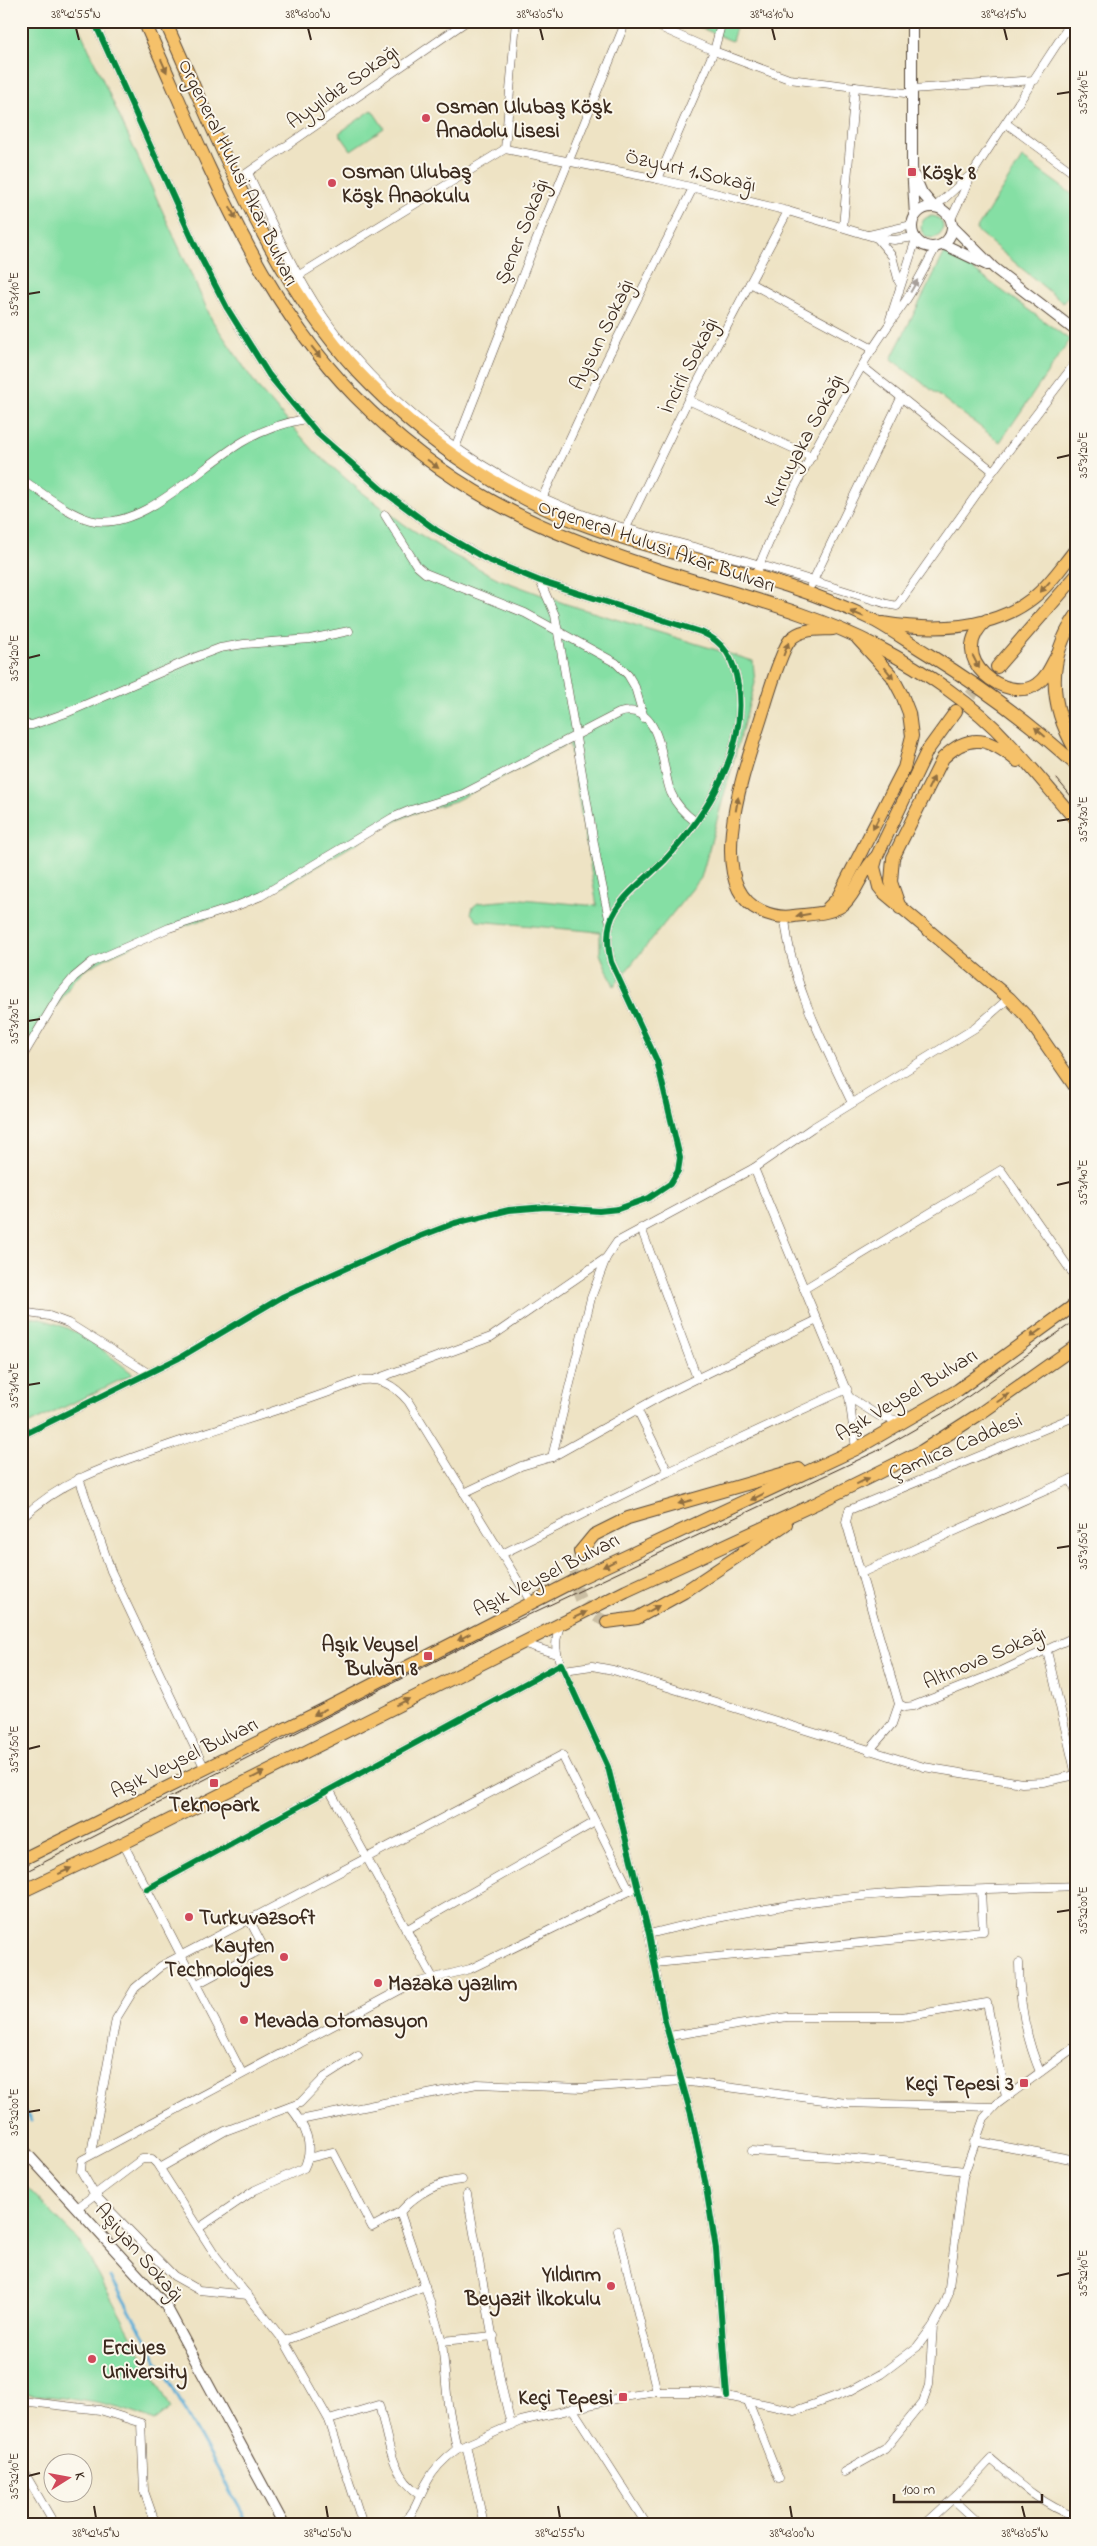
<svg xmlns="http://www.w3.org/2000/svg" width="1097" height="2546" font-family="'Indie Flower',sans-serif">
  <rect width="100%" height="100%" fill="#fbf7ec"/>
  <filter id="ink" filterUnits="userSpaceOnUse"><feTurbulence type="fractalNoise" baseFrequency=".02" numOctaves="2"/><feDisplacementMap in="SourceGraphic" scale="10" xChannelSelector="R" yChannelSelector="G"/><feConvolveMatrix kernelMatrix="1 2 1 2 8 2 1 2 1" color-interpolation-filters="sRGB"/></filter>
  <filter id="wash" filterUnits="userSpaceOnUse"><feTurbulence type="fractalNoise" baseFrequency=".0096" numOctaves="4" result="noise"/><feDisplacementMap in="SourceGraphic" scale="20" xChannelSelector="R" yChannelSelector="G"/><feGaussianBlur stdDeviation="1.12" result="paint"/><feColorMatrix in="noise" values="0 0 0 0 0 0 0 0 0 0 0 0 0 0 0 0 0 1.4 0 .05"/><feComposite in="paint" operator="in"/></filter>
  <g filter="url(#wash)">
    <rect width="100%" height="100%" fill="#eee3c4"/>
    <g fill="#85dfa4" stroke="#608461">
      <path d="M21,21H76L212,320L259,389L315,452L359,490L405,525L451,554L499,579L566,604L753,661L755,683L701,878L614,986L600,954V932L477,921L471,913L473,907L478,903L522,899L597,906L569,743L455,801L412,814L386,826L259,900L150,938L112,955L84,970L73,981L21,1062Z"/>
      <path d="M685,21H738L732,41Z"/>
      <path d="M372,110L384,128L351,150L339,133Z"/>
      <path d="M1022,158L1076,197V284L1063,303L976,230Z"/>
      <circle cx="932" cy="227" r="11"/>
      <path d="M946,250L1070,340L1000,442L891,359Z"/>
      <path d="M21,1315C72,1323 94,1343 133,1374L21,1428Z"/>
      <path d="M21,2181L81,2243L171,2408L154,2421C111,2401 68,2399 21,2393Z"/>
    </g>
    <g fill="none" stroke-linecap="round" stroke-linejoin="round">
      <g stroke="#59acd5" stroke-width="3">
        <path d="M21,2105L31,2121"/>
        <path d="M111,2277L249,2525"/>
      </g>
    </g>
  </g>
  <g filter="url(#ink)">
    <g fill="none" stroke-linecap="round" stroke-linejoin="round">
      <g stroke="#cabea3" stroke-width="12" stroke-dasharray="12 6" stroke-linecap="butt">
        <path d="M958,709L995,669"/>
        <path d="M580,1552C571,1584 574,1607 607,1622"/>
      </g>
      <g stroke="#564637" stroke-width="9">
        <g id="minor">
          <path d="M646,21L714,51L789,79L913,94"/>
          <path d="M896,21L912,24"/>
          <path d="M913,89L1035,80"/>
          <path d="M1007,124L1076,175"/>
          <path d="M505,149L658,179L788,211L877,238L894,240L915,237"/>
          <path d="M248,173C274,226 297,282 333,330C393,413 494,483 590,517C642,535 697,547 750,562C796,575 841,590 887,604L897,606L993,471L1076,362"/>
          <path d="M658,179L714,51L722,21"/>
          <path d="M237,180L467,21"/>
          <path d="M935,207L968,177"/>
          <path d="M951,219L972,174L1072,21"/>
          <path d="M843,227L855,87"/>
          <path d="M869,235L912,225"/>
          <path d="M877,238L892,256L899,282"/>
          <path d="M296,277L505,149L516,21"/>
          <path d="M750,283L873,349"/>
          <path d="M890,319L916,239"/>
          <path d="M862,366L993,471"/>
          <path d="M688,400L812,457"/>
          <path d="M455,448L536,241L626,21"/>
          <path d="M21,479C42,492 66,513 90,520C140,534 203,464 244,441C263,430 283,423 305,419"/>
          <path d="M543,496L607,359L693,188"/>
          <path d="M385,515L417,566L425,573L525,613L616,663L628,675L635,687L644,718"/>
          <path d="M624,532L688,400L788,211"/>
          <path d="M755,576C783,504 823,433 862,366C874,345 888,326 902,306C915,288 925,267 936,247"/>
          <path d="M540,581L555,615L597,861L610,923"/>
          <path d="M811,585L901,398"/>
          <path d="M21,725H32L66,713L196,657L220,648L244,644L310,639L349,631"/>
          <path d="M785,918C791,984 824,1044 852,1103"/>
          <path d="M21,1059L60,994L74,977L92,962L169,928L234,907L261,896L392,818L411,810L463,794L619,713C664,699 661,771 671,793C676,805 685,814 696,822"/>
          <path d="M754,1168L849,1397L856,1449"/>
          <path d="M641,1228L697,1378"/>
          <path d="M804,1289L1001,1170L1076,1278"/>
          <path d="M21,1312L49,1316L68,1323L148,1373"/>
          <path d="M376,1379L491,1337L606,1258"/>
          <path d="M849,1397L879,1416L903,1422"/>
          <path d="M637,1409L668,1472L847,1389"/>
          <path d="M1076,1416L849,1510L846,1522L899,1704L905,1707L913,1706L999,1672L1076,1636"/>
          <path d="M21,1436L179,1358L282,1297L400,1244L455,1223L509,1210L545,1207L599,1211L618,1209L649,1198L670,1184L678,1171L680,1158L657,1061L611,962C607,945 606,925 616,910C628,891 648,877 664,861C707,815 748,750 738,685C734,660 725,642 701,632L540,581L486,559L436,530L382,490L318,434L269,375L227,308L199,254L94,21"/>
          <path d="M552,1457L591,1298L606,1258L617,1242L754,1168L812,1128L975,1028L1009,998"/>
          <path d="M79,1478L111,1571L205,1769"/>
          <path d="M1071,1479L1076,1491"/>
          <path d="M464,1493L521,1466L552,1457L663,1395L817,1320"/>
          <path d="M21,1519C62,1479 114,1464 166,1446C230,1424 296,1406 358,1381C379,1376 394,1385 408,1401L531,1602"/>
          <path d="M502,1554L668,1472"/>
          <path d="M861,1573L1076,1477"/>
          <path d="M522,1643L556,1654"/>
          <path d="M1047,1651L1076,1775"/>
          <path d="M561,1664C554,1650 555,1638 561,1624"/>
          <path d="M564,1670L592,1666L613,1670L924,1767L1022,1783L1043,1782L1076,1775"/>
          <path d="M869,1751L892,1724L899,1704"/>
          <path d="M330,1791L433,1978"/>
          <path d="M123,1843L242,2073"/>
          <path d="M147,1889L561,1664L608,1767L649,1934L665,2022L691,2114L705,2181L716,2249L727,2396"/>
          <path d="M406,1930L595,1822"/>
          <path d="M649,1934C719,1916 790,1903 862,1896C933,1889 1005,1889 1076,1886"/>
          <path d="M655,1963L983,1931L981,1890"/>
          <path d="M1019,1963C1019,2002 1025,2036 1040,2072"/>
          <path d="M197,1984L264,1948L250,1921"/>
          <path d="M669,2036L787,2017H902L987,2003L1006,2097"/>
          <path d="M300,2120L477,2084L582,2088L682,2081L846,2103L993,2107"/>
          <path d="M974,2141L1076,2160"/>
          <path d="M752,2151L847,2158L965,2171"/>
          <path d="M91,2153L116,2019L135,1988L161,1966L562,1755L630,1891"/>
          <path d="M308,2158L333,2152L372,2227L400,2212L425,2286"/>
          <path d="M160,2168L225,2131L300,2103L325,2077L358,2056"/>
          <path d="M467,2194L501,2384L511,2425"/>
          <path d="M77,2208L142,2159H152L157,2164L216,2256L284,2341L329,2420L363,2525"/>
          <path d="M400,2212C417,2193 436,2182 462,2180"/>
          <path d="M199,2228L255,2190L304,2168C315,2145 305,2125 290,2107"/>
          <path d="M618,2231L657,2392"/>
          <path d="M248,2295L199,2290L174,2276L95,2195L81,2171L82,2160L411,1984L470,1969L638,1887"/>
          <path d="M284,2341L425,2286L442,2341L448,2405L457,2449"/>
          <path d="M442,2341L494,2336"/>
          <path d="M21,2401L100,2410L141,2423L144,2491L156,2525"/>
          <path d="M748,2401L779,2479"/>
          <path d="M572,2408L647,2525"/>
          <path d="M329,2420L379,2405C388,2437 390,2476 421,2495"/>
          <path d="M466,2445L484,2525"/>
          <path d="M21,2461L24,2472L52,2520L60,2525"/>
          <path d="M844,2472L885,2449L923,2402L929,2385L933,2326"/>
          <path d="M953,2499L981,2525"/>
          <path d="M399,2525C416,2515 418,2497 427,2482C434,2468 445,2458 457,2449L521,2421L623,2397L657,2392H698L727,2396L795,2411L850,2391L881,2374L917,2347L933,2326L944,2306L948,2295L963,2177L984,2118L997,2104L1076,2046"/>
          <path d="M924,2525L958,2494L991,2459C1016,2481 1043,2506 1076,2517"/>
        </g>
      </g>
      <g stroke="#564637" stroke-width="12">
        <g id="tertiary">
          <path d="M912,21V166L915,216"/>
          <path d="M915,177L922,193L933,206"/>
          <circle cx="932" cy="227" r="20"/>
          <path d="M952,226L994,268L1076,331"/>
          <path d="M943,244L987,265"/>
          <path d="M21,2147L166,2306L284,2525"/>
        </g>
      </g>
      <g stroke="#564637" stroke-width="14">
        <g id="primary">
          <path d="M144,21C202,149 255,295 355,396C444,487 534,529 653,568C728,593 808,610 878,647C923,670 975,705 1008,742C1032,767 1053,794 1076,820"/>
          <path d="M165,21C220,142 267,273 358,372C425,443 507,499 599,530C691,561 788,578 875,621C893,631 910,643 928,654C981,687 1030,722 1076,765"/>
          <path d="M1076,616C1046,660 1049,705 1076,751"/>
          <path d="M987,620C942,659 1009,705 1037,684C1047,677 1051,666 1057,655"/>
          <path d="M882,623C932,631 991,631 1033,598C1050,585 1062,566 1076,549"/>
          <path d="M833,629C819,630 800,628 790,640C781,650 766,702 761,718C747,763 701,884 761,911C772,916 783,918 794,916C809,914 834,914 845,903C859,889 862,869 877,856"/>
          <path d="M997,667L1076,576"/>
          <path d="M956,711L927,751L877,856L874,867L879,887L883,892L1009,998L1027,1017L1076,1088"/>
          <path d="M828,908L837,899L904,768L912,736L909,713L902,695L892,676L858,639"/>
          <path d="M900,908L891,882L893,858L943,758C970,731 991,739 1017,761"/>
          <path d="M580,1552L594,1535L628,1518L799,1469"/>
          <path d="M607,1622L637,1618L684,1592L786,1524"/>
          <path d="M21,1860L323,1710L580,1578L856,1449L958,1390L1076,1304"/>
          <path d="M21,1892L128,1841L626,1591L819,1502L922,1451L978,1415L1076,1346"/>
        </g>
      </g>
      <use href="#minor" stroke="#fff" stroke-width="8"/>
      <use href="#tertiary" stroke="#fff" stroke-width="10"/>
      <use href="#primary" stroke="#f5c16b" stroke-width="12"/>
      <g stroke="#3b2a1e" stroke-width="1">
        <path d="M1057,779L1076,802"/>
        <path d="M21,1874L492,1632L875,1452L952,1408L1076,1320"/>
      </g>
      <g stroke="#fbf7ec" stroke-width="9">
        <g id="cycleway">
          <path d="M21,1436L179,1358L282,1297L400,1244L455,1223L509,1210L545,1207L599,1211L618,1209L649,1198L670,1184L678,1171L680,1158L657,1061L611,962C607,945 606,925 616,910C628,891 648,877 664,861C707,815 748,750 738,685C734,660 725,642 701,632L540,581L486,559L436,530L382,490L318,434L269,375L227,308L199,254L94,21"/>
          <path d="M147,1889L561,1664L608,1767L649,1934L665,2022L691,2114L705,2181L716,2249L727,2396"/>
        </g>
      </g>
      <use href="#cycleway" stroke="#00873e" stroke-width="6"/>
    </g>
    <defs><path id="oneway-solid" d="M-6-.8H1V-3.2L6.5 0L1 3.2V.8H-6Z" transform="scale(1.25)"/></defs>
    <g fill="#8f6e41">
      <use href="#oneway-solid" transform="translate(164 66) rotate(66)"/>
      <use href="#oneway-solid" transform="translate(233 213) rotate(65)"/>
      <use href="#oneway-solid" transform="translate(316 352) rotate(51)"/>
      <use href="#oneway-solid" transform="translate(433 464) rotate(37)"/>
      <use href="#oneway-solid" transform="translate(1045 587) rotate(132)"/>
      <use href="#oneway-solid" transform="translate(857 614) rotate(-157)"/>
      <use href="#oneway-solid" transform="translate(786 649) rotate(-69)"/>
      <use href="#oneway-solid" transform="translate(976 662) rotate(63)"/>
      <use href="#oneway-solid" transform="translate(889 673) rotate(52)"/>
      <use href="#oneway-solid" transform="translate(1040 732) rotate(-139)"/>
      <use href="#oneway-solid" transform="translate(931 783) rotate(-63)"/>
      <use href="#oneway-solid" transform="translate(737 804) rotate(-80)"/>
      <use href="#oneway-solid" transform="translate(876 823) rotate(117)"/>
      <use href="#oneway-solid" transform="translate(803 915) rotate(171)"/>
      <use href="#oneway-solid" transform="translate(1036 1333) rotate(144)"/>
      <use href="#oneway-solid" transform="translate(1003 1398) rotate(-35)"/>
      <use href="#oneway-solid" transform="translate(863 1481) rotate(-26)"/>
      <use href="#oneway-solid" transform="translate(757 1497) rotate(154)"/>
      <use href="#oneway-solid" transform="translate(685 1502) rotate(165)"/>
      <use href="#oneway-solid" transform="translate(609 1564) rotate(154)"/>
      <use href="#oneway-solid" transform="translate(653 1609) rotate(-29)"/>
      <use href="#oneway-solid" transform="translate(580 1615) rotate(-25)"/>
      <use href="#oneway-solid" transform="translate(464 1637) rotate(152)"/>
      <use href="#oneway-solid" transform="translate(403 1702) rotate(-27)"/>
      <use href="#oneway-solid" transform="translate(320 1712) rotate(153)"/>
      <use href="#oneway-solid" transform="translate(258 1775) rotate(-27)"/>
      <use href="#oneway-solid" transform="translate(65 1871) rotate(-25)"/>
    </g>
    <use fill="#a79f9a" href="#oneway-solid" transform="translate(914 286) rotate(-60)"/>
  </g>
  <path fill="none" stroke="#3b2a1e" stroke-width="2" d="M76,28L79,40M308,28L311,40M540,28L543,40M772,28L775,40M1004,28L1007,40M1057,94L1070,92M28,294L40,292M1057,458L1070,455M28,658L40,655M1057,821L1070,819M28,1021L40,1019M1057,1185L1070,1182M28,1385L40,1383M1057,1548L1070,1546M28,1749L40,1746M1057,1912L1070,1910M28,2112L40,2110M1057,2276L1070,2273M28,2476L40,2473M94,2506L96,2518M326,2506L328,2518M558,2506L560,2518M790,2506L792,2518M1022,2506L1025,2518"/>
  <g fill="#d1495b" stroke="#fbf7ec" stroke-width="2">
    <circle cx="426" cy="118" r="5"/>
    <rect x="907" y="167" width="10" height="10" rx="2.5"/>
    <circle cx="332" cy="183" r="5"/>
    <rect x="423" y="1651" width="10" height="10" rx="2.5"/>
    <rect x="209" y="1778" width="10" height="10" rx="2.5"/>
    <circle cx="189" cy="1917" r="5"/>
    <circle cx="284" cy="1957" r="5"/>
    <circle cx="378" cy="1983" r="5"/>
    <circle cx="244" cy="2020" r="5"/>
    <rect x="1019" y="2078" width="10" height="10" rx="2.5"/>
    <circle cx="611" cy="2286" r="5"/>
    <circle cx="92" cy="2359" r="5"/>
    <rect x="618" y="2392" width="10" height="10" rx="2.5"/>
  </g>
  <g text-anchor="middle" stroke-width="4" stroke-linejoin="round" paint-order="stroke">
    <g font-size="21" fill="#3b2a1e" stroke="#fbf7ec">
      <text transform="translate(342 86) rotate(-35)" y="7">Ayyıldız Sokağı</text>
      <text transform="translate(691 170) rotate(13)" y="7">Özyurt 1.Sokağı</text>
      <text transform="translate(239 172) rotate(64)" y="7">Orgeneral Hulusi Akar Bulvarı</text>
      <text transform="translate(521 231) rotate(-68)" y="7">Şener Sokağı</text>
      <text transform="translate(601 334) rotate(-64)" y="7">Aysun Sokağı</text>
      <text transform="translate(688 365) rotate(-63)" y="7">İncirli Sokağı</text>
      <text transform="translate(803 440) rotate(-62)" y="7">Kuruyaka Sokağı</text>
      <text transform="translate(657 545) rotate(19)" y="7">Orgeneral Hulusi Akar Bulvarı</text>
      <text transform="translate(906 1394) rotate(-31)" y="7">Aşık Veysel Bulvarı</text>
      <text transform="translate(955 1446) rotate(-23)" y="7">Çamlıca Caddesi</text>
      <text transform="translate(546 1574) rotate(-27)" y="7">Aşık Veysel Bulvarı</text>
      <text transform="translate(984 1657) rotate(-23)" y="7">Altınova Sokağı</text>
      <text transform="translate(184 1757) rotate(-26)" y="7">Aşık Veysel Bulvarı</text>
      <text transform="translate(140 2252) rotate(49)" y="7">Aşiyan Sokağı</text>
    </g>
    <g font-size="21" font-weight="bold" fill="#3b2a1e" stroke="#fbf7ec" text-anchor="start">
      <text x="436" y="113">Osman Ulubaş Köşk<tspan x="436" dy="24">Anadolu Lisesi</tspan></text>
      <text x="342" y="178">Osman Ulubaş<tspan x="342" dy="24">Köşk Anaokulu</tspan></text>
      <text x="922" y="179">Köşk 8</text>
      <text x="418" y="1651" text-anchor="end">Aşık Veysel<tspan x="418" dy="24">Bulvarı 8</tspan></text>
      <text x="214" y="1811" text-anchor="middle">Teknopark</text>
      <text x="199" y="1924">Turkuvazsoft</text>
      <text x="274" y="1952" text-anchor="end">Kayten<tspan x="274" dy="24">Technologies</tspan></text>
      <text x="388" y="1990">Mazaka yazılım</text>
      <text x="254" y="2027">Mevada Otomasyon</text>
      <text x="1014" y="2090" text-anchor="end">Keçi Tepesi 3</text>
      <text x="601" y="2281" text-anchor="end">Yıldırım<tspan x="601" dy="24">Beyazit İlkokulu</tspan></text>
      <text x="102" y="2354">Erciyes<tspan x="102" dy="24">University</tspan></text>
      <text x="613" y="2404" text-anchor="end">Keçi Tepesi</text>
    </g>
  </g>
  <rect width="1097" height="2546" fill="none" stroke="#fbf7ec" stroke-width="55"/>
  <g transform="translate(68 2478) rotate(79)"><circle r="24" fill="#fbf7ec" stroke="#aea59a"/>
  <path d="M0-4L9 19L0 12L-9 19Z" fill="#d1495b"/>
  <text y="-8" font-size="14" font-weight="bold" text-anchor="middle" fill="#3b2a1e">K</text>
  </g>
  <path d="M894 2494v8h148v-8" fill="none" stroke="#3b2a1e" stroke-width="2.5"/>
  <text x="902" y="2494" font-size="15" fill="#3b2a1e" stroke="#fbf7ec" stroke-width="4" paint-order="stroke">100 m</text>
  <rect x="28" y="28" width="1042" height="2490" fill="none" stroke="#3b2a1e" stroke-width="2"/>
  <g font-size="12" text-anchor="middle" fill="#3b2a1e">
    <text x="76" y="18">38°42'55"N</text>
    <text x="308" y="18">38°43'00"N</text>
    <text x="540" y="18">38°43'05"N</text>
    <text x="772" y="18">38°43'10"N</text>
    <text x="1004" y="18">38°43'15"N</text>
    <text transform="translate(1083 92) rotate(-90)" y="4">35°31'10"E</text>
    <text transform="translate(14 294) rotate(-90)" y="4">35°31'10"E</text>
    <text transform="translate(1083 455) rotate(-90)" y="4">35°31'20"E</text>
    <text transform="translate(14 658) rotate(-90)" y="4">35°31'20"E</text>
    <text transform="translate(1083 819) rotate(-90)" y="4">35°31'30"E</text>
    <text transform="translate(14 1021) rotate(-90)" y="4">35°31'30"E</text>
    <text transform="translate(1083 1182) rotate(-90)" y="4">35°31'40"E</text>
    <text transform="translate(14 1385) rotate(-90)" y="4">35°31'40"E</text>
    <text transform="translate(1083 1546) rotate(-90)" y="4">35°31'50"E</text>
    <text transform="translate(14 1749) rotate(-90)" y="4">35°31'50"E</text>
    <text transform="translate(1083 1910) rotate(-90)" y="4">35°32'00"E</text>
    <text transform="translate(14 2112) rotate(-90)" y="4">35°32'00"E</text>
    <text transform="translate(1083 2273) rotate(-90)" y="4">35°32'10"E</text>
    <text transform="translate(14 2476) rotate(-90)" y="4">35°32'10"E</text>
    <text x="96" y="2537">38°42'45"N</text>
    <text x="328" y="2537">38°42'50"N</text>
    <text x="560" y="2537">38°42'55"N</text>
    <text x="792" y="2537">38°43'00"N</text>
    <text x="1025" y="2537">38°43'05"N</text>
  </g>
</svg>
